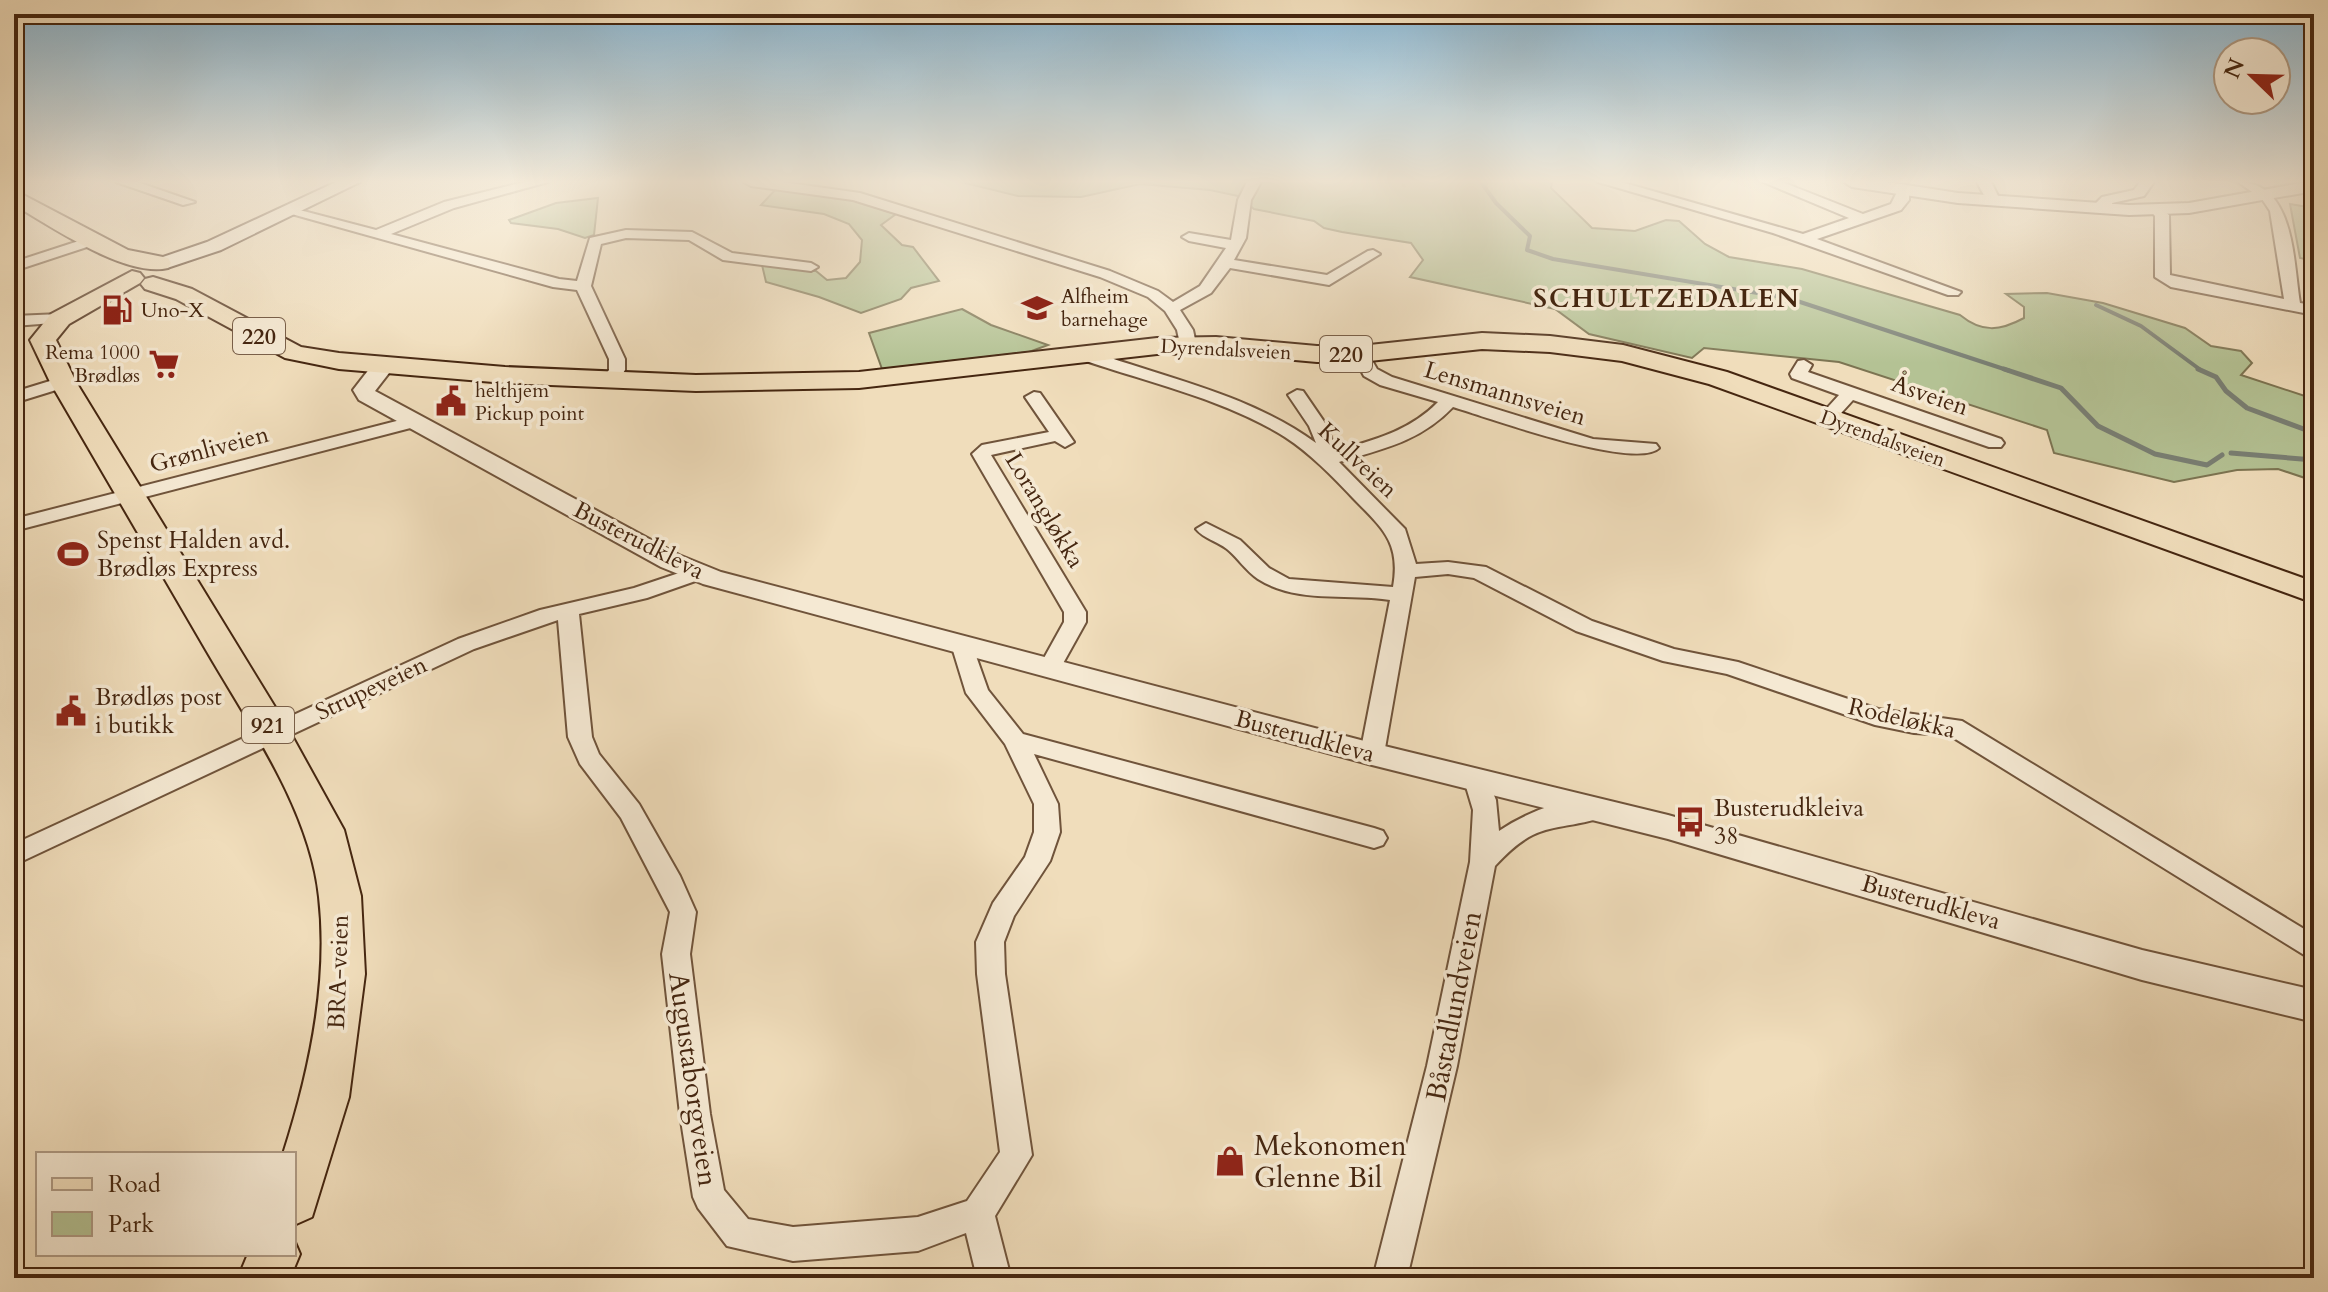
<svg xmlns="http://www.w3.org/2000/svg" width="2328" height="1292" font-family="Cardo,serif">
  <rect width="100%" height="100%" fill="#f0ddbb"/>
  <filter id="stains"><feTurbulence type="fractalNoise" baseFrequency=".0025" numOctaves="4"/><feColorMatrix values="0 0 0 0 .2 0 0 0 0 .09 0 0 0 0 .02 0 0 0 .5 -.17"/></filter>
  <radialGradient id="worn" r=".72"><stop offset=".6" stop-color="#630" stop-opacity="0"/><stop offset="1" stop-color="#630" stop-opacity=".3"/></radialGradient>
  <g fill="#b4c294" stroke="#7c7452" stroke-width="2">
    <path d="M961,182H1552L1551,188L1592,228L1635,231L1666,220L1679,221L1705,244L1729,257L1802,269L1960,315C1982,333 2000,331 2024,318V307L2006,294L2047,293L2103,303L2185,328L2211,346L2241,351L2252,363L2241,375L2314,399V481L2278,469L2237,470L2174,482L2054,453L2047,430L1839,362L1704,348L1692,358L1589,334L1555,309L1410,277L1423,260L1411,243L1342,232L1324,228L1314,221L1254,209L1238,196L1210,190L1140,184L1081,197L1018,196Z"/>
    <path d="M776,189L856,201L896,214L881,225L902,245L913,247L939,281L911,288L901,299L861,313L819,297L766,282L762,265L816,271L827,280L846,278L860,262L862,240L849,224L824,214L761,205Z"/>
    <path d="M598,198L594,235L585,238L558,229L511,223L509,220L556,203Z"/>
    <path d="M2290,204L2314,208V261L2300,258Z"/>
    <path d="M962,309L991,325L1048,345L1029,352L882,369L869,333Z"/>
  </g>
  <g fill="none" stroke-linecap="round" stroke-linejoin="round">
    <g stroke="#797f74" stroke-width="4">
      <path d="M1481,182L1496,203L1530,236L1527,250L1553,259L1788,298L2010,371"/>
      <path d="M2096,305L2141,326L2202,371"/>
    </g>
    <g stroke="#797f74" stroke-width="5">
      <path d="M2004,369L2061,388L2098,426L2155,454L2207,465L2222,455"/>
      <path d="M2198,369L2216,377L2226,391L2247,408L2309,431L2314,444"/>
      <path d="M2231,453L2314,460"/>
    </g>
    <g stroke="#70543b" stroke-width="4">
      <g id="minor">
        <path d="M116,182H137L195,202L183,205Z"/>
        <path d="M524,182H548L454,208L391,234L559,279L577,281L590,238L626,230L692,232L732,253L811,263L818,267L811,271L723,260L689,240L626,238L601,244L591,286L625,359V370L616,384L610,385L601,380L609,370V359L577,290L553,287L281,211L288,207L376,230L444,202Z"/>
        <path d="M744,182H782L860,193L1110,271L1158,291L1173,302L1200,286L1226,248L1189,241L1182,237L1189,233L1231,240L1238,200L1247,182H1261L1251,200L1246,238L1234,260L1327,275L1368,251L1373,250L1380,254L1329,285L1230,268L1211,293L1180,310L1193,330L1196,344L1188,349L1180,344L1177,330L1165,311L1148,297L1100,277L853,200L751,186Z"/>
        <path d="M1598,182H1621L1803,234L1849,218L1763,182H1782L1863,214L1891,204L1899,188H1909V200L1901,210L1817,239L1961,292L1958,295H1948L1773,233Z"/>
        <path d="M1977,182H1991L2001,202L1999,205H1989Z"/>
        <path d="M2140,182H2154L2144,196L2112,203V212H2102L2096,203L2102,197L2134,190Z"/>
        <path d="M2238,182C2295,182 2293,261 2300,303L2314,305V315L2171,287L2155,277V216L2150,210L2157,206L2169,215L2170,275L2284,299L2270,211L2262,199Z"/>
        <path d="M91,237L96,238V244L14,271V262Z"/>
        <path d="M60,314L66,316V322L14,326V316Z"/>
        <path d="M1090,347L1099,354C1171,379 1254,397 1316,443L1309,426L1288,395L1297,390L1303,391L1327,426L1336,451C1374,440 1410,431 1438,402L1380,385L1364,376L1352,354L1360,349L1366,350L1377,369L1392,377L1593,439L1656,444L1659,448C1636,471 1486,417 1453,407C1421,441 1383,449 1339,462L1405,529L1416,564L1448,562L1486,567L1592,621L1674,649L1738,662L1878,709L1962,721L2314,935V961L1949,735L1914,733L1875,725L1727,674L1663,661L1576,631L1474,578L1448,574L1415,577L1384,754L1380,760L1372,763L1364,760L1360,754L1390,600C1346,593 1297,604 1258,579C1246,571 1238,558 1227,549C1217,541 1204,539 1196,529L1206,523L1240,540L1269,568L1289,579L1393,587C1401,542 1382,528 1353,498C1332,476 1311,454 1285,437C1226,400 1151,383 1086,361L1082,352Z"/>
        <path d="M1804,360L1812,365L1808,372L2001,439L2004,443L2001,447H1989L1853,400L1833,422H1821L1818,418L1839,395L1792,378L1790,374L1798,361Z"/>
        <path d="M63,377L72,382L69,386L14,403V392Z"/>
        <path d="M1034,392L1040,393L1074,442L1065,447L1055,441L991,455L1086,612V622L1061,667L1058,672H1042L1039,667L1064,622V612L972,454L982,445L1049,432L1025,397Z"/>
        <path d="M416,416L425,421L422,425L14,531V519Z"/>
        <path d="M697,567L704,568L707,573L704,578L647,598L579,614L592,737L599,754L639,804L680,876L696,912L690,954L710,1114L724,1190L748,1219L793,1227L918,1217L967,1201L1000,1152L977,974L976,942L993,903L1025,857L1034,832V804L1005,744L966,693L951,644L954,639H970L988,690L1023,734L1374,828L1383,831L1387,838L1383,845L1374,848L1034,754L1058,804L1060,832L1050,861L1014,916L1004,942L1005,974L1032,1155L995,1216L1011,1278H977L966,1233L918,1251L793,1261L727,1246L698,1208L693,1197L680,1114L662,954L670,912L621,818L580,764L568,737L558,620L474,649L14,865V844L458,639L540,610L634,588Z"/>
        <path d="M1476,771L1485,774L1496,800L1499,831C1525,813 1572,793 1604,803L1608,810L1604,817C1552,833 1538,819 1495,866L1457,1066L1407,1278H1373L1427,1066L1470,862L1473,810L1464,780L1467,774Z"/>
      </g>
    </g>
    <g stroke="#70543b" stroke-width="4">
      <g id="tertiary">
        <path d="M1844,182H1887L1958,193L2129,205L2189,203L2307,182H2314V191L2189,213L2129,215L1958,203L1852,187Z"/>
        <path d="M385,358L396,364L375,391L679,555L721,572L1372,743L1668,815L2142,950L2314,990V1022L2142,980L1668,839L1372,765L703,584L661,567L359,400L353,390L377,359Z"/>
      </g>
    </g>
    <g stroke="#452610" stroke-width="4">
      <path id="secondary" d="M336,182H360L221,250L167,268L157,262L160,258L207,242Z"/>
    </g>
    <g stroke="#452610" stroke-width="4">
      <g id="primary">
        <path d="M14,190L128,250L168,258L171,263L168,268C125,278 51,226 14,205Z"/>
        <path d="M132,271L140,273L144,278L140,283L69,324L56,340L76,382L286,725L344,830L361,896L365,974L349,1097L312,1217L294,1225V1154H283C309,1073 329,982 319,897C310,810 249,724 206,650C154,561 102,471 50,382L30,340L51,314Z"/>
        <path d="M153,277L192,289L301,347L339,353L505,367L696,375L859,372L1157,338L1216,337L1317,346H1360L1482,333L1550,336L1623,345L1727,372L2314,582V603L1709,384L1622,361L1550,352L1482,349L1360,362H1317L1216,353L1157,354L859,388L696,391L505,383L339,369L285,358L176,299L145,289L141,284L145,279Z"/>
        <path d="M294,1240L300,1254L290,1278H238L248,1254H294Z"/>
      </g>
    </g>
    <use href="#minor" fill="#f5e9d3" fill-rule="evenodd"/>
    <use href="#tertiary" fill="#f5e9d3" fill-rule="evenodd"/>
    <use href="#secondary" fill="#f5e9d3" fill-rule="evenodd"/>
    <use href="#primary" fill="#f0ddbb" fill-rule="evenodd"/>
  </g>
  <linearGradient id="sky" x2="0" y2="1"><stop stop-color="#89b7d4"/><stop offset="0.5" stop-color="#f8f0e0"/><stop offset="1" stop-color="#f8f0e0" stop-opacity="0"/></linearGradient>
  <rect width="2328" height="363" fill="url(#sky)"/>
  <defs>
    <g id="school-bare" transform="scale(2.4)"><path d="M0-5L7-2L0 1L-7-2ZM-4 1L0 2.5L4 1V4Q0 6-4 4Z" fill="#8f2418" stroke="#f5e9d3" stroke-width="2.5" paint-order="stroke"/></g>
    <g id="fuel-bare" transform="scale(2.4)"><path d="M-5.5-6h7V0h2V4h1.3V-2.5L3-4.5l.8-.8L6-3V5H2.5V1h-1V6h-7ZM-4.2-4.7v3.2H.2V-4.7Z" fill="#8f2418" stroke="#f5e9d3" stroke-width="2.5" paint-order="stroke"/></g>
    <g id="supermarket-bare" transform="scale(2.4)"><path d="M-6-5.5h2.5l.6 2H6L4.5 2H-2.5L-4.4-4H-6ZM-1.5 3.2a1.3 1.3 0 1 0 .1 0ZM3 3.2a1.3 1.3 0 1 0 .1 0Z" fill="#8f2418" stroke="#f5e9d3" stroke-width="2.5" paint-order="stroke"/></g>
    <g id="civic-bare" transform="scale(2.4)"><path d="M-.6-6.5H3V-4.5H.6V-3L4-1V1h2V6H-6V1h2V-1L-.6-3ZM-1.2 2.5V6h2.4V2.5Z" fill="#8f2418" stroke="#f5e9d3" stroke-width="2.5" paint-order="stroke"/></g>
    <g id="stadium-bare" transform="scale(2.4)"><path d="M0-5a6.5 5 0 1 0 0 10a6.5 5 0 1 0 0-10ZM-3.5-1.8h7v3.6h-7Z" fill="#8f2418" stroke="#f5e9d3" stroke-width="2.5" paint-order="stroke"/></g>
    <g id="bus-bare" transform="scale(2.4)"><path d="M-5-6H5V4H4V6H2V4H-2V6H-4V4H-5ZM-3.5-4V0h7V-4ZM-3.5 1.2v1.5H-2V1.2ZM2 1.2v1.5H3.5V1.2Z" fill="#8f2418" stroke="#f5e9d3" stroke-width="2.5" paint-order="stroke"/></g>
    <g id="shop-bare" transform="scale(2.4)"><path d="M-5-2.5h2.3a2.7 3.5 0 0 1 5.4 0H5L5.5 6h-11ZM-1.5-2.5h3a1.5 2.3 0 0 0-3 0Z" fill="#8f2418" stroke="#f5e9d3" stroke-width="2.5" paint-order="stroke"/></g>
  </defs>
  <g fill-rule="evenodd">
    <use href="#school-bare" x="1037" y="308"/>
    <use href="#fuel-bare" x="117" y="310"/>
    <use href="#supermarket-bare" x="164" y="364"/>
    <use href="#civic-bare" x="451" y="401"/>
    <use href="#stadium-bare" x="73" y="554"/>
    <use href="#civic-bare" x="71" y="711"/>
    <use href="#bus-bare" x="1690" y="822"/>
    <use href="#shop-bare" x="1230" y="1161"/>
  </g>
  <g text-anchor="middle" stroke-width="7" stroke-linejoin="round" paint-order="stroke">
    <g font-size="20" fill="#452610" stroke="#f5e9d3" text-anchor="start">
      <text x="1061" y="303">Alfheim<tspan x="1061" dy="23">barnehage</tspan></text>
      <text x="141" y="317">Uno-X</text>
      <text x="140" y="359" text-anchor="end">Rema 1000<tspan x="140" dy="23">Brødløs</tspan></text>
      <text x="475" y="397">helthjem<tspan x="475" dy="23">Pickup point</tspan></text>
    </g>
    <g font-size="20" fill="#452610" stroke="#f5e9d3">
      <text transform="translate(1226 349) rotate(3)" y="7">Dyrendalsveien</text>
      <text transform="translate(1883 438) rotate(20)" y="7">Dyrendalsveien</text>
    </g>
    <g fill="#f5e9d3" stroke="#7a604a" stroke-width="2">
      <rect x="233" y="318" width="52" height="36" rx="6"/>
      <rect x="1320" y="336" width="52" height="36" rx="6"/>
      <rect x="242" y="707" width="52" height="36" rx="6"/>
    </g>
    <g font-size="22" font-weight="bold" fill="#452610">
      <text x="259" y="344">220</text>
      <text x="1346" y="362">220</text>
      <text x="268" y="733">921</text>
    </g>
    <g font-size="24" fill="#452610" stroke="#f5e9d3">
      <text transform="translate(1505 393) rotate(17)" y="8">Lensmannsveien</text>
      <text transform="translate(1930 395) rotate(19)" y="8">Åsveien</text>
      <text transform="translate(209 449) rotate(-15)" y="8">Grønliveien</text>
      <text transform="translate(1358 460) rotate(43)" y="8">Kullveien</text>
      <text transform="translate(1045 510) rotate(59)" y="8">Lorangløkka</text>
      <text transform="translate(639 540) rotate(27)" y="8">Busterudkleva</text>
      <text transform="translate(371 688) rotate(-25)" y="8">Strupeveien</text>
      <text transform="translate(1902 718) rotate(13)" y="8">Rodeløkka</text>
      <text transform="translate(1305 736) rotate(15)" y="8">Busterudkleva</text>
      <text transform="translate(1931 902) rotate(16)" y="8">Busterudkleva</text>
      <text transform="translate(338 972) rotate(-88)" y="8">BRA-veien</text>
    </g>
    <g font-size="24" fill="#452610" stroke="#f5e9d3" text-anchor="start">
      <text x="97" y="548">Spenst Halden avd.<tspan x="97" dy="28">Brødløs Express</tspan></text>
      <text x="95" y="705">Brødløs post<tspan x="95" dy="28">i butikk</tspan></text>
      <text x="1714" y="816">Busterudkleiva<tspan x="1714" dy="28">38</tspan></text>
    </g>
    <g font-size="26" font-weight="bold" letter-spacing="2" fill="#452610" stroke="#f5e9d3">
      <text x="1667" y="307">SCHULTZEDALEN</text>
    </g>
    <g font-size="28" fill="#452610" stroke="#f5e9d3">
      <text transform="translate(1453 1006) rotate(-79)" y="10">Båstadlundveien</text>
      <text transform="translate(694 1079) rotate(82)" y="10">Augustaborgveien</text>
    </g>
    <g font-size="28" fill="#452610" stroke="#f5e9d3" text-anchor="start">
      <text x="1254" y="1155">Mekonomen<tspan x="1254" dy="32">Glenne Bil</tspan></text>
    </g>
  </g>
  <rect width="2328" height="1292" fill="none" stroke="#f0ddbb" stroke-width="48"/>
  <rect x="16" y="16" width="2296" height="1260" fill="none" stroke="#452610" stroke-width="4"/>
  <rect x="24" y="24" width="2280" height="1244" fill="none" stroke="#452610" stroke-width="2"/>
  <rect x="36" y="1152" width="260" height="104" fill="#f5e9d3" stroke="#af9b85" stroke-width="2"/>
  <rect x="52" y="1178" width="40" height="12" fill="#f0ddbb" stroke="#af9b85" stroke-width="2"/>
  <text x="108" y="1192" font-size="24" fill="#452610">Road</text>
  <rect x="52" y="1212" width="40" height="24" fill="#b4c294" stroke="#af9b85" stroke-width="2"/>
  <text x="108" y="1232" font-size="24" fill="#452610">Park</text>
  <g transform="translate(2252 76) rotate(293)"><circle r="38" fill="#f5e9d3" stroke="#af9b85" stroke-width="2"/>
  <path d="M0-6L14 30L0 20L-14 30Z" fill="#8f2418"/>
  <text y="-12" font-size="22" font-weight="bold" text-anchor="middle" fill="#452610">N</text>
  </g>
  <rect width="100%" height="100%" filter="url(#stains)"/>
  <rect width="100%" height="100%" fill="url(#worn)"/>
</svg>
